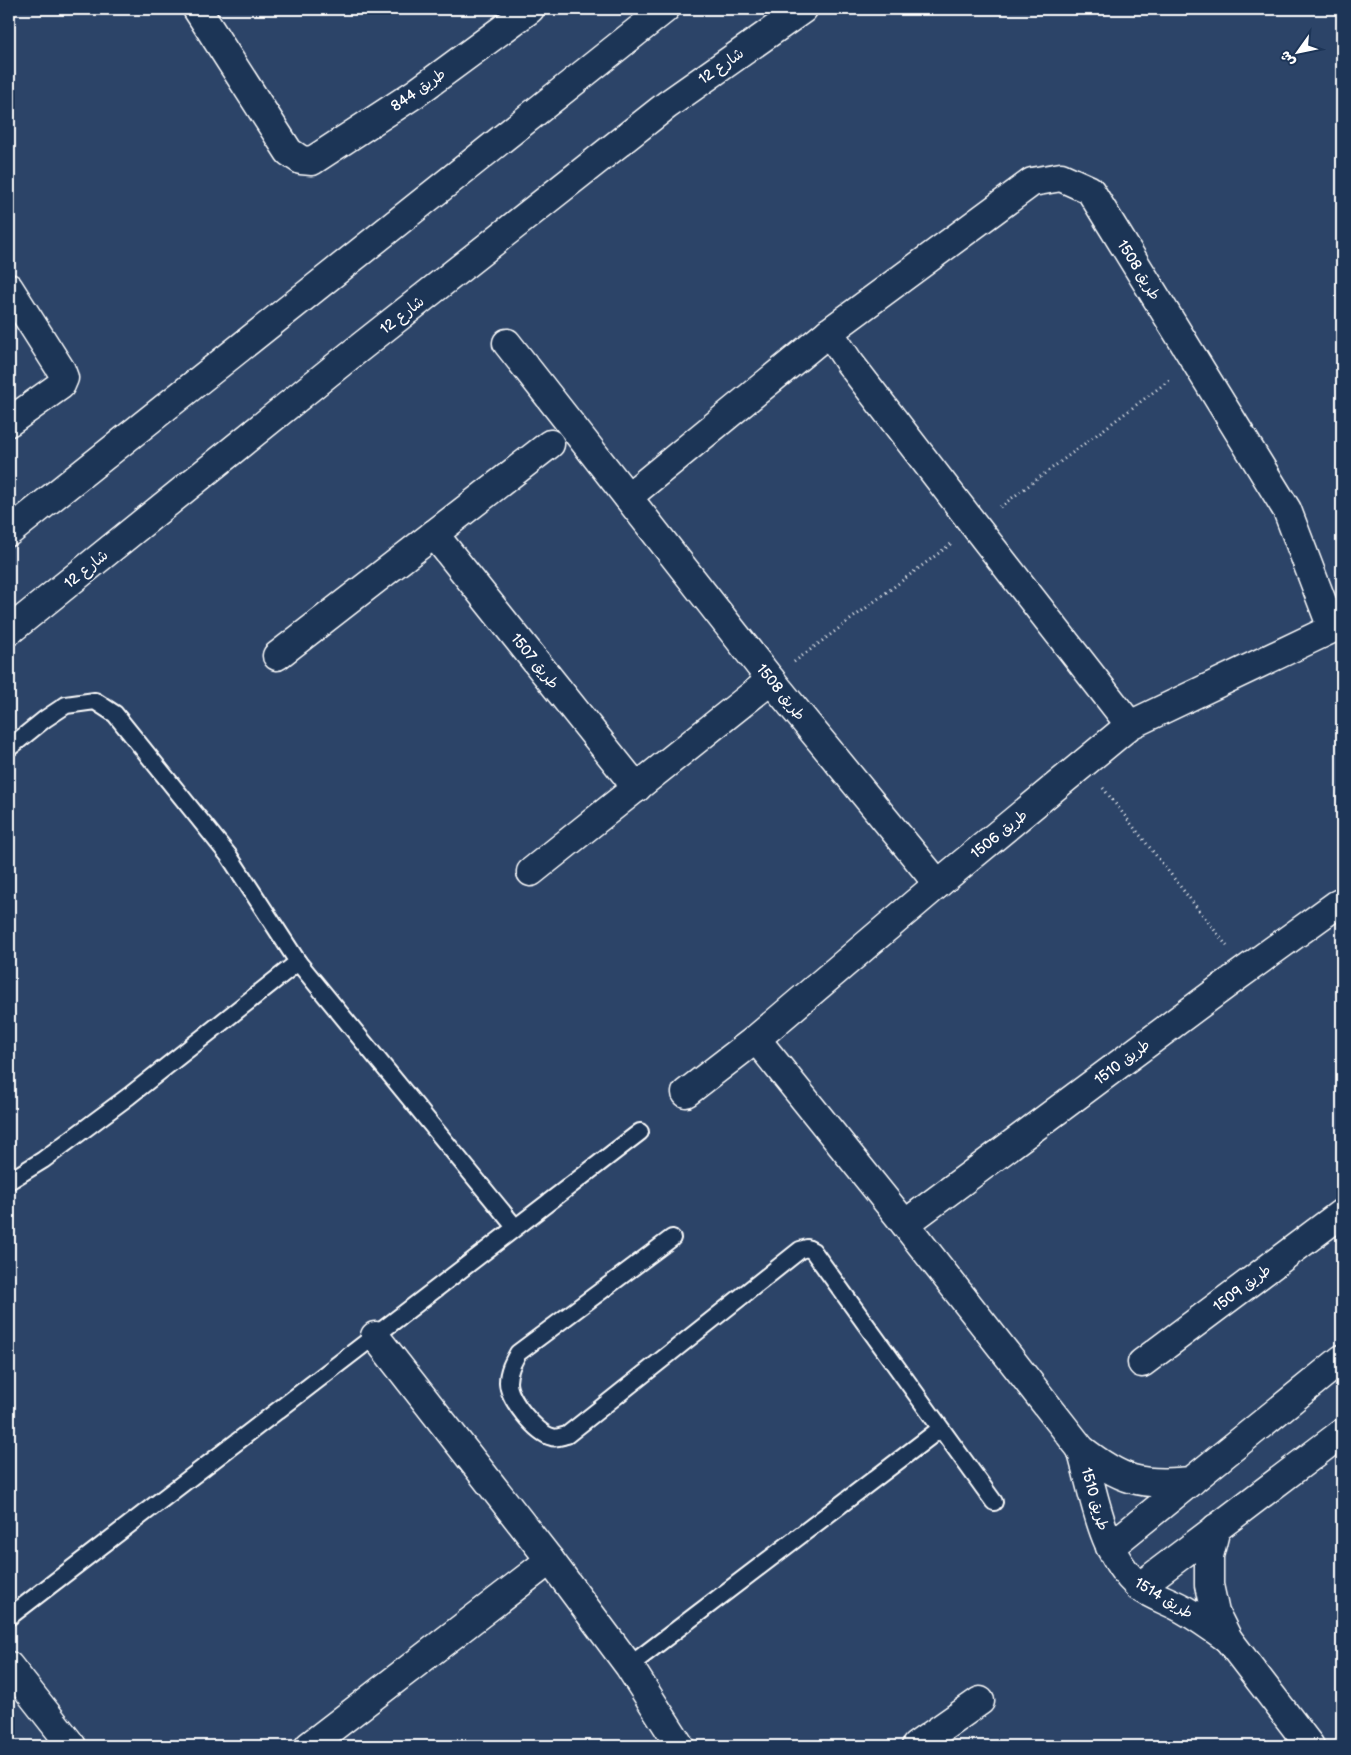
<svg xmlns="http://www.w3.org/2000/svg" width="1351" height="1755" font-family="'Balsamiq Sans','Playpen Sans Arabic',sans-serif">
  <rect width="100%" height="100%" fill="#2c4468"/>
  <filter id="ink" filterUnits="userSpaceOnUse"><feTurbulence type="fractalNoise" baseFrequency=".02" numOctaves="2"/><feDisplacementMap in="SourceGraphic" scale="10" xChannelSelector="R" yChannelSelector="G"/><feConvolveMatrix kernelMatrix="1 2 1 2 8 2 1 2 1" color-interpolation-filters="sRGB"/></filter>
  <g filter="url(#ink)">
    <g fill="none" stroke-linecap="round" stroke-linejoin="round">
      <g stroke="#fff" stroke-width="20">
        <g id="lane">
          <path d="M9,748L45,719L66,705L95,701L115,714L229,856L298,962L129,1096L43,1160L9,1181"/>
          <path d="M298,962L515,1227"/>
          <path d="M672,1238L518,1353C513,1362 508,1371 508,1382C508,1399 536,1433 552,1437C556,1439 562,1436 567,1435L800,1250L807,1248L813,1251L994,1502"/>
          <path d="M9,1617L640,1132"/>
          <path d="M629,1666L940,1429"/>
        </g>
      </g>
      <g stroke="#fff" stroke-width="31">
        <g id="street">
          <path d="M197,9L289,152L301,160L312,161L416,93L530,9"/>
          <path d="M9,288L61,370L64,378L61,385L9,422"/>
          <path d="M829,332L849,362L975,526L1130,725"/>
          <path d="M507,343L771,680L938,884"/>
          <path d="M628,497L829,332L1032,182L1061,177L1090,190L1287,510L1332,628"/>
          <path d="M434,534L637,788"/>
          <path d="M277,656L550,444"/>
          <path d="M531,872L771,680"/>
          <path d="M756,1039L905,1224L1081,1449C1122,1481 1140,1486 1192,1481"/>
          <path d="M686,1093L756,1039L938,884L1130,725L1342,624"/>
          <path d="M905,1224L1228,983L1336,905L1342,902"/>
          <path d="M375,1336L550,1560L629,1666L680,1746"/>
          <path d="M1142,1363L1342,1213"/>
          <path d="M1081,1449C1094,1493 1102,1556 1139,1586C1151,1596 1169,1601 1183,1609C1199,1618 1213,1628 1228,1639"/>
          <path d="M1216,1528L1209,1556V1585L1215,1613L1228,1639L1310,1746"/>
          <path d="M1110,1547L1342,1359"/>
          <path d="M1139,1587L1342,1433"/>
          <path d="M9,1666L72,1746"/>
          <path d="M309,1746L550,1560"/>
          <path d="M916,1746L980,1701"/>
        </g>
      </g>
      <g stroke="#fff" stroke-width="31">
        <g id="secondary">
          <path d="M9,532L665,9"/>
          <path d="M9,631L348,357L667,105L803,9"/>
        </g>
      </g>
      <g stroke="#fff" stroke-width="3" stroke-dasharray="1 4" stroke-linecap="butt">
        <path d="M1000,507L1171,379"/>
        <path d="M794,662L951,544"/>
        <path d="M1103,788L1227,946"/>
      </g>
      <use href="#lane" stroke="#1d3557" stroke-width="16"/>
      <use href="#street" stroke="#1d3557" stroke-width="28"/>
      <use href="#secondary" stroke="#1d3557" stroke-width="28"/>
    </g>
  </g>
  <g text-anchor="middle" stroke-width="4" stroke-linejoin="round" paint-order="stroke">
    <g font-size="15" fill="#fff" stroke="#1d3557">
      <text transform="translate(721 66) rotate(-35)" y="5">شارع 12</text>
      <text transform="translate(418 90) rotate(-35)" y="5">طريق 844</text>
      <text transform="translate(1139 270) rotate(58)" y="5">طريق 1508</text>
      <text transform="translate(402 315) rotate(-38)" y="5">شارع 12</text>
      <text transform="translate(86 569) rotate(-39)" y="5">شارع 12</text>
      <text transform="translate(535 661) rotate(51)" y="5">طريق 1507</text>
      <text transform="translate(781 692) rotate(51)" y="5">طريق 1508</text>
      <text transform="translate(999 834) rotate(-39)" y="5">طريق 1506</text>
      <text transform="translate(1122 1062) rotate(-37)" y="5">طريق 1510</text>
      <text transform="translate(1242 1288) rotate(-37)" y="5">طريق 1509</text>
      <text transform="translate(1095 1499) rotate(74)" y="5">طريق 1510</text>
      <text transform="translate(1164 1598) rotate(31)" y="5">طريق 1514</text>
    </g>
  </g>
  <rect width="1351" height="1755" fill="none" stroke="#1d3557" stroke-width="30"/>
  <rect x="15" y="15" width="1321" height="1725" fill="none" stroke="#fff" stroke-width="2" filter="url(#ink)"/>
  <g transform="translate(1298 52) rotate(237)" stroke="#1d3557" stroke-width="4" paint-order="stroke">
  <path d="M0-4L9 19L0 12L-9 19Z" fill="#ffffff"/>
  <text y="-8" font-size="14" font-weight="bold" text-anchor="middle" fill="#ffffff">ش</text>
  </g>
</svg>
